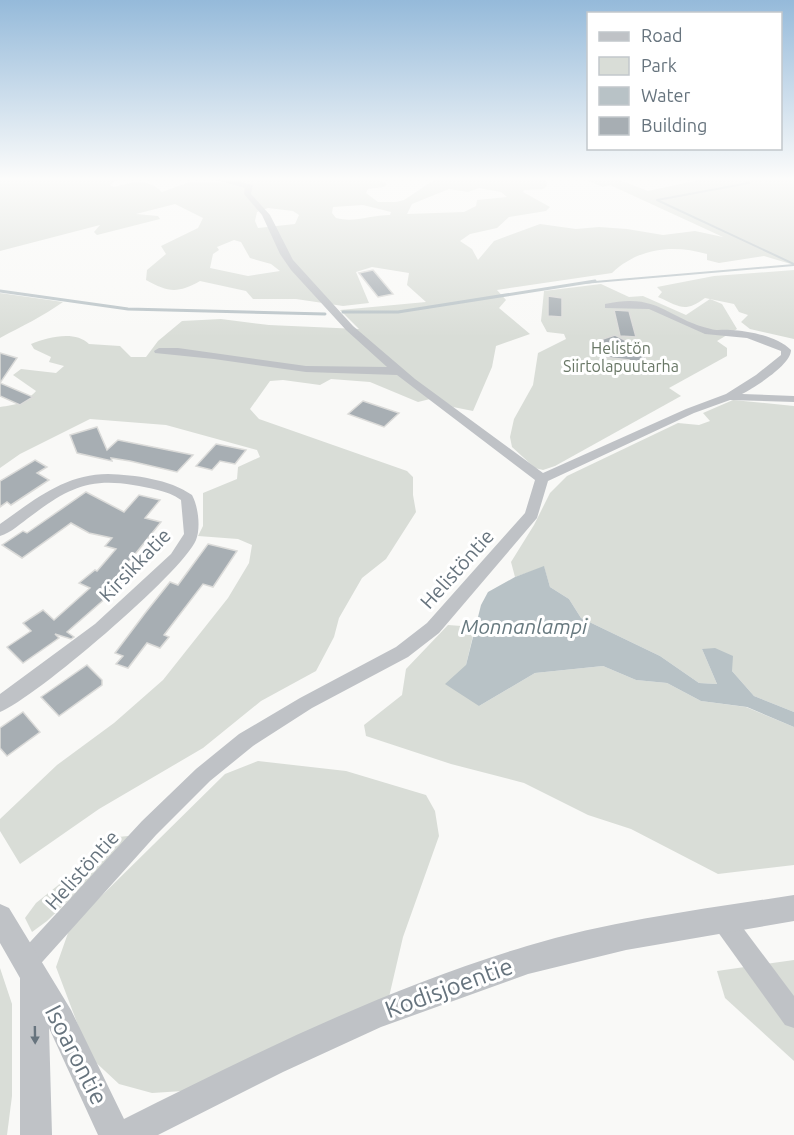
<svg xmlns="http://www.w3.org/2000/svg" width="794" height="1135" font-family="Ubuntu,sans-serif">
  <rect width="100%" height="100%" fill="#f9f9f7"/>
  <g fill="#d9ddd7" fill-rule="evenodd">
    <path d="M0,178H120L110,185L114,187C133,182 147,178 162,192L190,182L226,183L231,178H386L379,180L387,184L384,187L368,189L366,193L378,202H396L404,200L437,178H546L547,186L543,189L524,190L523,192L550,207L546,211L509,217L497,228L470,234L460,241L472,249L478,260L494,241L540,224L576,229L599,227L627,229L663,235L695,231L723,237L610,185L603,187L581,178H615L648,191L708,178H794V265L764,256L719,263L707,260V254C673,244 638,248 612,273L497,290L506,300L499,308L530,334L496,346L492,367L473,411L453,407L438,397L418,402L370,382L331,379L320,385L283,380L270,381L250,409L259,419L407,471L413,477V495L416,512L386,559L362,578L339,618L334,637L316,671L261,701L203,748L99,809L20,864L0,831V819L57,765L114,723L163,680L228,598L249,563L252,545L238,539L198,536L203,526V493L237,479L238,467L260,457L257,450L166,425L90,419L20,454L0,468V407C16,405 25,403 36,391L13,375L21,369L56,373L64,366L49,362L51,357L34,349L31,344C48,337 75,330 89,344L120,346L131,357H146L158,341L182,321L221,319L269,325L359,329L340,310L426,302L407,285L409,273L372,267L356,272L369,303L343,306L296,299H253L246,291L200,281C177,294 168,292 146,280L147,270L166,254L161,246L198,228L203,218L175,204L136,214L158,216L160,219L97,235L94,232L100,225L0,251ZM479,188L501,192L507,197L477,200L476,206L464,212L407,214L412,204L449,189L468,192ZM363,205L391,212L390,215C370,215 355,223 336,218L332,213L333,207ZM268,208L293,211L299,215L295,224L258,228L255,221L257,212ZM234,240L241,242L250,258L271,264L280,271L248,276L210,268L213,254L219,250L217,247Z"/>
    <path d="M794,270V339L750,329L741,322L748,315L739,312L734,304L705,298C684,313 681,307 658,297L662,292L657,287L714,276Z"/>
    <path d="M601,284L629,297L643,296L686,315L710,299L722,304L737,329L717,341L727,348V356L669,388L681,396L555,466L543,470L535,468L512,447L510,437L514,419L533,385L538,353L566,339L564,334L547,332L541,321L544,291Z"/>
    <path d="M0,293L63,302C42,317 22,326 0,338Z"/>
    <path d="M733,400L794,406V712L754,696L732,671L702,649L717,684L699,683L660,656L581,618L569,599L550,587L544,567L515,577L511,562L534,525L550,493L567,476L678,423L699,425L710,421L703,413Z"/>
    <path d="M448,625L475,627L466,665L479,706L535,673L603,666L636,680L667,683L701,701L746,707L794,727V865L718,874L631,829L588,815L524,783L451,764L366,736L364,725L402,695L406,669Z"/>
    <path d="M258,761L346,771L426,795L435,811L439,836L403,937L389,997L183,1091L152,1093L119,1084L90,1057L56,967L68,933L83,914L225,774Z"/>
    <path d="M128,836V844L47,921L32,932L25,918L36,903L118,837Z"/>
    <path d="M794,960V1061L725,998L717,971Z"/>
    <path d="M0,968L12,1004V1096L7,1135H0Z"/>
  </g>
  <path fill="#b8c2c6" d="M544,566L550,587L569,599L581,618L660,656L699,683L717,684L702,649L715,648L733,656L732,671L754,696L794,712V727L747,707L701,701L667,683L636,680L603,666L535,673L479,706L445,684L466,665L481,605L488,592L515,577Z"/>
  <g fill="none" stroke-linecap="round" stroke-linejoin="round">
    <g stroke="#b8c2c6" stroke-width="2">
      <path d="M744,178L749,183L657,200L794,264"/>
      <path d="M583,283L794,265"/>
    </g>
    <g stroke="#b8c2c6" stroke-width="3">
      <path d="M0,291L128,309L325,314"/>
      <path d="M343,312H398L595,281"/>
    </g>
  </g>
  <g fill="#a7aeb3" stroke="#dbdbd9" stroke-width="1.5">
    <path d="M373,270L393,294L378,297L359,273Z"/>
    <path d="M548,296L562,298V317L548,316Z"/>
    <path d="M614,310L629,311L636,337L620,336Z"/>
    <path d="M615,335L646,351L645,373L629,371V360L603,357V339Z"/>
    <path d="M0,353L17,358L0,383Z"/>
    <path d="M0,383L33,397L20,405L0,396Z"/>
    <path d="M363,401L399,413L384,427L348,414Z"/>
    <path d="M97,427L107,450L118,440L193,455L177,472L130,461L111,458L112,461L77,453L70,435Z"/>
    <path d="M216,444L246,450L235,464L220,461L212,470L196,466Z"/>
    <path d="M35,460L47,467L37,473L49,480L11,505L7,502L0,507V481Z"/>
    <path d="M86,492L124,512L139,495L160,500L145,518L161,522L115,579L123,583L67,632L74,637L71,639L55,634L59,638L23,663L7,647L31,631L23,623L43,610L54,620L90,588L79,583L95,570L97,571L116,549L105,546L112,538L89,533L71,523L22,558L2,545L23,531L27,533Z"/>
    <path d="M208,544L237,551L213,587L203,584L164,635L169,637L160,648L147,643L128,668L116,664L123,656L115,653L146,612L170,582L178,585Z"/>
    <path d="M87,665L102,680V685L59,716L41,697Z"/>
    <path d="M23,712L40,732L7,756L0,748V728Z"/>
  </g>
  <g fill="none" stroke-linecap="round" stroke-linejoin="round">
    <g fill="#bfc2c6" fill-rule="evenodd">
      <path d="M209,178H222L253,185L251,194L270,215L293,260L353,326L415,379L543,473L686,409L726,394L756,375L781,355V351L747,338L705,334L649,309L605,308V304C659,292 667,319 711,329C717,331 724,329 730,330C749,331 777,336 791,350C791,365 755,387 742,394L794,396V402L730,400L694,413L548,481L537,518L439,633L408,657L312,708L253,746L210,781L156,835L35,970L27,974L19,970L15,962L19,954L142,821L196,769L239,734L300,698L396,647L427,623L525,513L535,480L397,375L306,372L214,359L155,353L154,351L159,348H178L306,366L387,367L346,330L291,270L280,254L262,215L244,194L245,188Z"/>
      <path d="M108,474C135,475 169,479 192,495C198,506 201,527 196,540C183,572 34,699 0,712V694L95,624L171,554L184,534L181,500C167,490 149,488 133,485C89,477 65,490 31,516C21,523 11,533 0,536V524C34,500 65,474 108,474Z"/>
      <path d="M723,909L731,912L794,996V1028L785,1025L715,928L712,920L715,912Z"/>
    </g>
    <path fill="#bfc2c6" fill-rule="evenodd" d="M794,895V921L626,950L528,974L381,1027L283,1072L158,1135H98L49,1028L52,1135H20V978L0,943V904L9,908L71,1010L124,1119C255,1053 387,988 527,946C614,920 705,909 794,895Z"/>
  </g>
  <defs><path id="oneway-solid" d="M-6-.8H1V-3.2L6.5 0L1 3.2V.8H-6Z" transform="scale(1.5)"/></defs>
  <use fill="#67747e" href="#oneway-solid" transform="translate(35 1035) rotate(89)"/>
  <linearGradient id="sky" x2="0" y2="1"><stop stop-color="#95bada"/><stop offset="0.53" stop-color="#fcfcfb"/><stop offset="1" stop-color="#fcfcfb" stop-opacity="0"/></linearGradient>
  <rect width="794" height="337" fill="url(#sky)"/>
  <g text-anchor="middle" stroke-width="6" stroke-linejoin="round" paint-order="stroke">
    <g font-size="16" fill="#697766" stroke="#fff">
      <text x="621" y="354">Helistön<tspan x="621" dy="18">Siirtolapuutarha</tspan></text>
    </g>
    <g font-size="20" fill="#67747e" stroke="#fff">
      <text transform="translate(135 565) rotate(-46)" y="7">Kirsikkatie</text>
      <text transform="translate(457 569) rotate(-48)" y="7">Helistöntie</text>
      <text transform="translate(82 870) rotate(-48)" y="7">Helistöntie</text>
    </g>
    <g font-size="21" font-style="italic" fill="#67797f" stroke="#fff">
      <text x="524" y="634">Monnanlampi</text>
    </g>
    <g font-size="24" fill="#67747e" stroke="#fff">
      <text transform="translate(449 988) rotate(-20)" y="8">Kodisjoentie</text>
      <text transform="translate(76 1055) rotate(63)" y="8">Isoarontie</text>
    </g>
  </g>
  <rect x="587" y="12" width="195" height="138" fill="#ffffff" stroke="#c2c7cb" stroke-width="1.5"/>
  <rect x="599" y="32" width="30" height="9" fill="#bfc2c6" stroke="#c2c7cb" stroke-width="1.5"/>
  <text x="641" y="42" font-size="18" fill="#67747e">Road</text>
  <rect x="599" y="57" width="30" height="18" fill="#d9ddd7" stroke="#c2c7cb" stroke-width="1.5"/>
  <text x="641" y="72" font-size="18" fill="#67747e">Park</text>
  <rect x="599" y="87" width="30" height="18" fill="#b8c2c6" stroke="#c2c7cb" stroke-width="1.5"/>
  <text x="641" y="102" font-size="18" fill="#67747e">Water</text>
  <rect x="599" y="117" width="30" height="18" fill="#a7aeb3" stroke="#c2c7cb" stroke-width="1.5"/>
  <text x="641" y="132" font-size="18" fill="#67747e">Building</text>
</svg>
